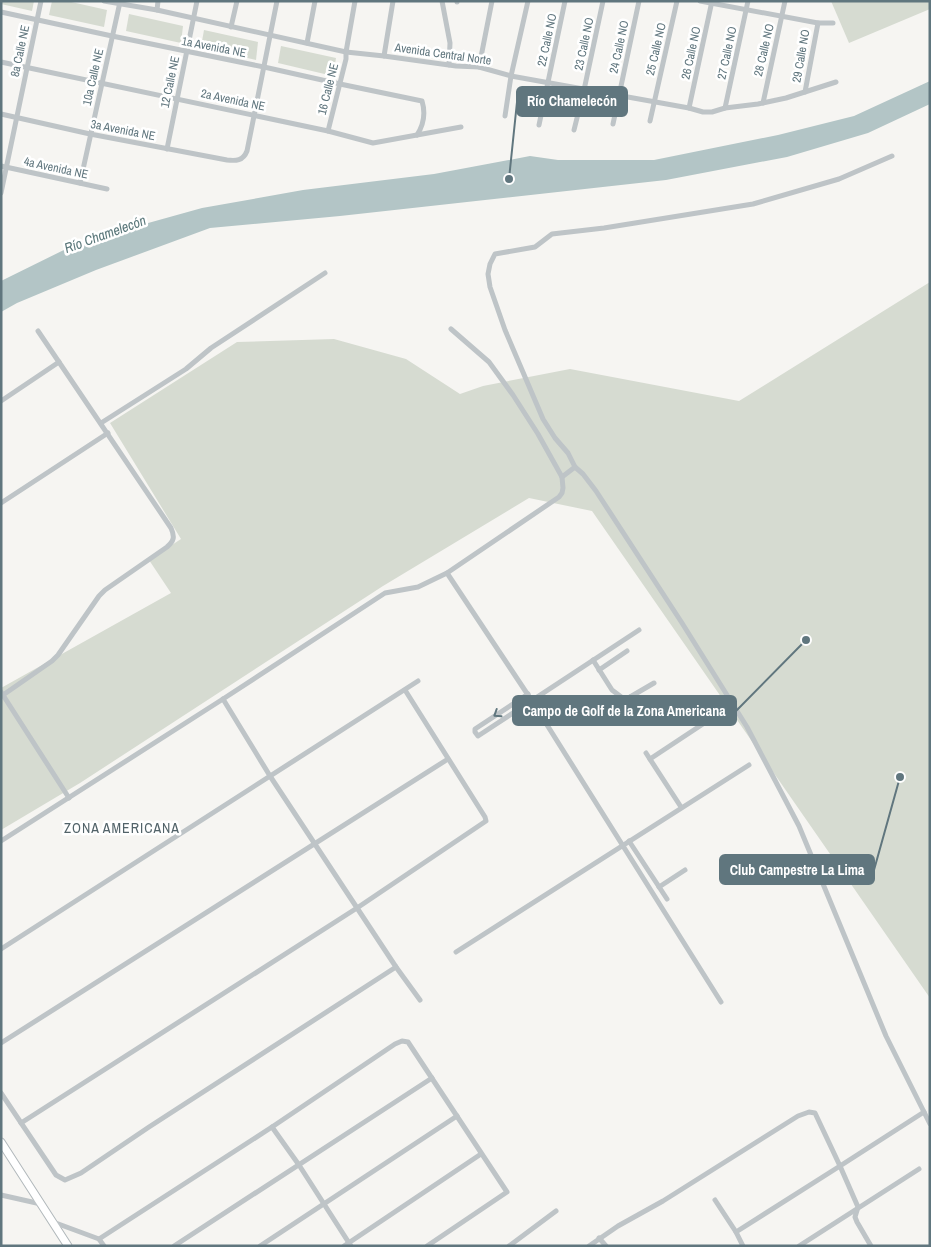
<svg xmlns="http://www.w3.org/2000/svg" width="931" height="1247" font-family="'Archivo Narrow',sans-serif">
  <rect width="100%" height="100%" fill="#f6f5f2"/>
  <g fill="#d6dbd1">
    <path d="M1,1H34L32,11L1,4Z"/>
    <path d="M52,1H67L107,10L104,27L49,15Z"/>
    <path d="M831,1H930V9L849,43Z"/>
    <path d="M129,14L183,26L181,43L126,31Z"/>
    <path d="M204,30L258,42L256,60L201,47Z"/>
    <path d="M281,46L336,58L333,76L278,63Z"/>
    <path d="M930,282V998L592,511L529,498L383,586L80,783L1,830V688L171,593L149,560L181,539L110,423L237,342L334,339L406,359L460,394L483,386L570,369L739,401Z"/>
  </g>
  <path fill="#b3c5c6" d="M930,81V104L868,133L787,157L666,180L340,216L210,228L96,270L17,303L1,312V281L80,242L202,208L303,190L434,174L530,156L558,160H654L778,135L854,116Z"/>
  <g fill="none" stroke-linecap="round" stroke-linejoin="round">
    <g stroke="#b1b8bb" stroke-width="9">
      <path id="secondary" d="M1,1142L68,1246"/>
    </g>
    <g stroke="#bec4c7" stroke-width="5">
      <path d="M104,1L157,10L346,52L384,56L456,66L479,67L511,76L689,108L703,112H712L725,108L758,104L786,98L836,82"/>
      <path d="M442,1L450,43L449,65"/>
      <path d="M700,1L818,23H833"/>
      <path d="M457,2V1"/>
      <path d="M157,10L158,1"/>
      <path d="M1,12L112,36L264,67L340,84L422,101C426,114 424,124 417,135"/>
      <path d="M231,27L237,1"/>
      <path d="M307,43L315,1"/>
      <path d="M384,56L393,1"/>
      <path d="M1,62L328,131L373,143L461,127"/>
      <path d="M479,67L492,1"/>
      <path d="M805,92L818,23"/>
      <path d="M763,103L785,1"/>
      <path d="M689,108L712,1"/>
      <path d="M725,108L748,1"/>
      <path d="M1,114L90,134L227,160C236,161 243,161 247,151L277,1"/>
      <path d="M505,116L511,76L528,1"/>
      <path d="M650,121L677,1"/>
      <path d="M613,124L639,1"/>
      <path d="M539,125L565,1"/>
      <path d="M574,130L584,90L603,1"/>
      <path d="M328,131L346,59V52L355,1"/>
      <path d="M167,149L197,1"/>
      <path d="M1,166L107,189"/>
      <path d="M80,183L120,2"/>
      <path d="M1,193L41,1"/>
      <path d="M1,401L59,362"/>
      <path d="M101,423L186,369L211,348L325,273"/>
      <path d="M575,467L568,453L555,438L543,419L505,330L490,287L488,274L490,264L495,254L535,247L552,234L604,228L753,204L839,179L892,156"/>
      <path d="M562,477L575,467L583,474L596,491L682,623L747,727L799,826L886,1036L930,1124"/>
      <path d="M1,503L108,433"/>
      <path d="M447,573L559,497L562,493L563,488L562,477L538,434L513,395L489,362L451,329"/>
      <path d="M593,660L612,690L624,699L630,697L654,683"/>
      <path d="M599,670L627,651"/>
      <path d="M1,692L69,798"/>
      <path d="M528,694L475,729V732L478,736L639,630"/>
      <path d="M3,695L52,661L58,655L99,596L105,590L167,547C174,541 175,537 171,528L38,331"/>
      <path d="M630,697L643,715"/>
      <path d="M223,699L270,776L396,967L420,1000"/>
      <path d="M646,753L681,807"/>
      <path d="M650,759L718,714"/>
      <path d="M1,841L223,699L385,593L418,587L447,573L532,701L721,1002"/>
      <path d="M629,841L667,899"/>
      <path d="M659,887L685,870"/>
      <path d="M1,949L418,681"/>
      <path d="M456,952L749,765"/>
      <path d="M1,1043L448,759"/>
      <path d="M1,1093L56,1175L65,1180L81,1173L149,1127L396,967"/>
      <path d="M21,1123L357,908L486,821L485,817L405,690"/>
      <path d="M272,1127L299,1165L351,1246"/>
      <path d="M1,1195L41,1204"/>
      <path d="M715,1200L736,1232"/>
      <path d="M53,1222L99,1239L104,1246"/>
      <path d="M599,1238L606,1246"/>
      <path d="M99,1239L272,1127L395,1044L402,1041L408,1042L507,1192L427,1246"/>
      <path d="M174,1246L432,1078"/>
      <path d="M260,1246L457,1116"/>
      <path d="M344,1246L481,1154"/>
      <path d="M509,1246L556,1211"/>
      <path d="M589,1246L618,1226L663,1201L798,1116L809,1112L815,1113L840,1166L736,1232L743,1246"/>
      <path d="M799,1246L919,1169"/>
      <path d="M871,1246L857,1222L855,1217L858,1207L840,1166L924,1112"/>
    </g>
    <use href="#secondary" stroke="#fff" stroke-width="7"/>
  </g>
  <defs><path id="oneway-chevron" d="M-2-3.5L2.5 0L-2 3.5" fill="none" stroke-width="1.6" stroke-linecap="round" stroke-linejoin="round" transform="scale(1.25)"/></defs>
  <use stroke="#60767e" href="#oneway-chevron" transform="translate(497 714) rotate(147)"/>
  <g text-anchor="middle" stroke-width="5" stroke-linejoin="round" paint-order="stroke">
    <g font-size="12" fill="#60767e" stroke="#fff">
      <text transform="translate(547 40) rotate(-78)" y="4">22 Calle NO</text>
      <text transform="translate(584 44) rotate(-78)" y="4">23 Calle NO</text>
      <text transform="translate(214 47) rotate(11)" y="4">1a Avenida NE</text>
      <text transform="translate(619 47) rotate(-78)" y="4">24 Calle NO</text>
      <text transform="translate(656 49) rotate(-77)" y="4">25 Calle NO</text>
      <text transform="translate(764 50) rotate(-77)" y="4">28 Calle NO</text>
      <text transform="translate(20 51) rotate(-78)" y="4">8a Calle NE</text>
      <text transform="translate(691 53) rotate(-78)" y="4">26 Calle NO</text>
      <text transform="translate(727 53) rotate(-78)" y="4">27 Calle NO</text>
      <text transform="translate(443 54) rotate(8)" y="4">Avenida Central Norte</text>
      <text transform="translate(801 56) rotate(-80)" y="4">29 Calle NO</text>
      <text transform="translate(93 77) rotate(-77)" y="4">10a Calle NE</text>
      <text transform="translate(170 82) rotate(-78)" y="4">12 Calle NE</text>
      <text transform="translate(328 89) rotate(-76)" y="4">16 Calle NE</text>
      <text transform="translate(233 100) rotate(12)" y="4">2a Avenida NE</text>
      <text transform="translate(123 130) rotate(11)" y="4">3a Avenida NE</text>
      <text transform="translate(56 168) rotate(12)" y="4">4a Avenida NE</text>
    </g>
    <g font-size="14" font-style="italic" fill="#5a777a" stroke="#fff">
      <text transform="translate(105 234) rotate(-20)" y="5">Río Chamelecón</text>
    </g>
    <g font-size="14" letter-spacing="1" fill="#526369" stroke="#fff">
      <text x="122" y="833">ZONA AMERICANA</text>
    </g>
  </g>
  <path fill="none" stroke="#60767e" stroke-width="2" d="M509 179L517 102M806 640L736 711M900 777L874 870"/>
  <g fill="#60767e" stroke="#fff" stroke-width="2">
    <circle cx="509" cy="179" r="5"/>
    <circle cx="806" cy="640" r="5"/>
    <circle cx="900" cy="777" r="5"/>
  </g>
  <g fill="#60767e" stroke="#60767e" stroke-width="2">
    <rect x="517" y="87" width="110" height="29" rx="5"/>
    <rect x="513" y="696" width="223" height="29" rx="5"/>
    <rect x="720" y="855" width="154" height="29" rx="5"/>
  </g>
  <g font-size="14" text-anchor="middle" font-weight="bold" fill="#fff">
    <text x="572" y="106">Río Chamelecón</text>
    <text x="624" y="716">Campo de Golf de la Zona Americana</text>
    <text x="797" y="875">Club Campestre La Lima</text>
  </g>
  <rect width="931" height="1247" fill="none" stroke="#60767e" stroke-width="5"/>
</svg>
